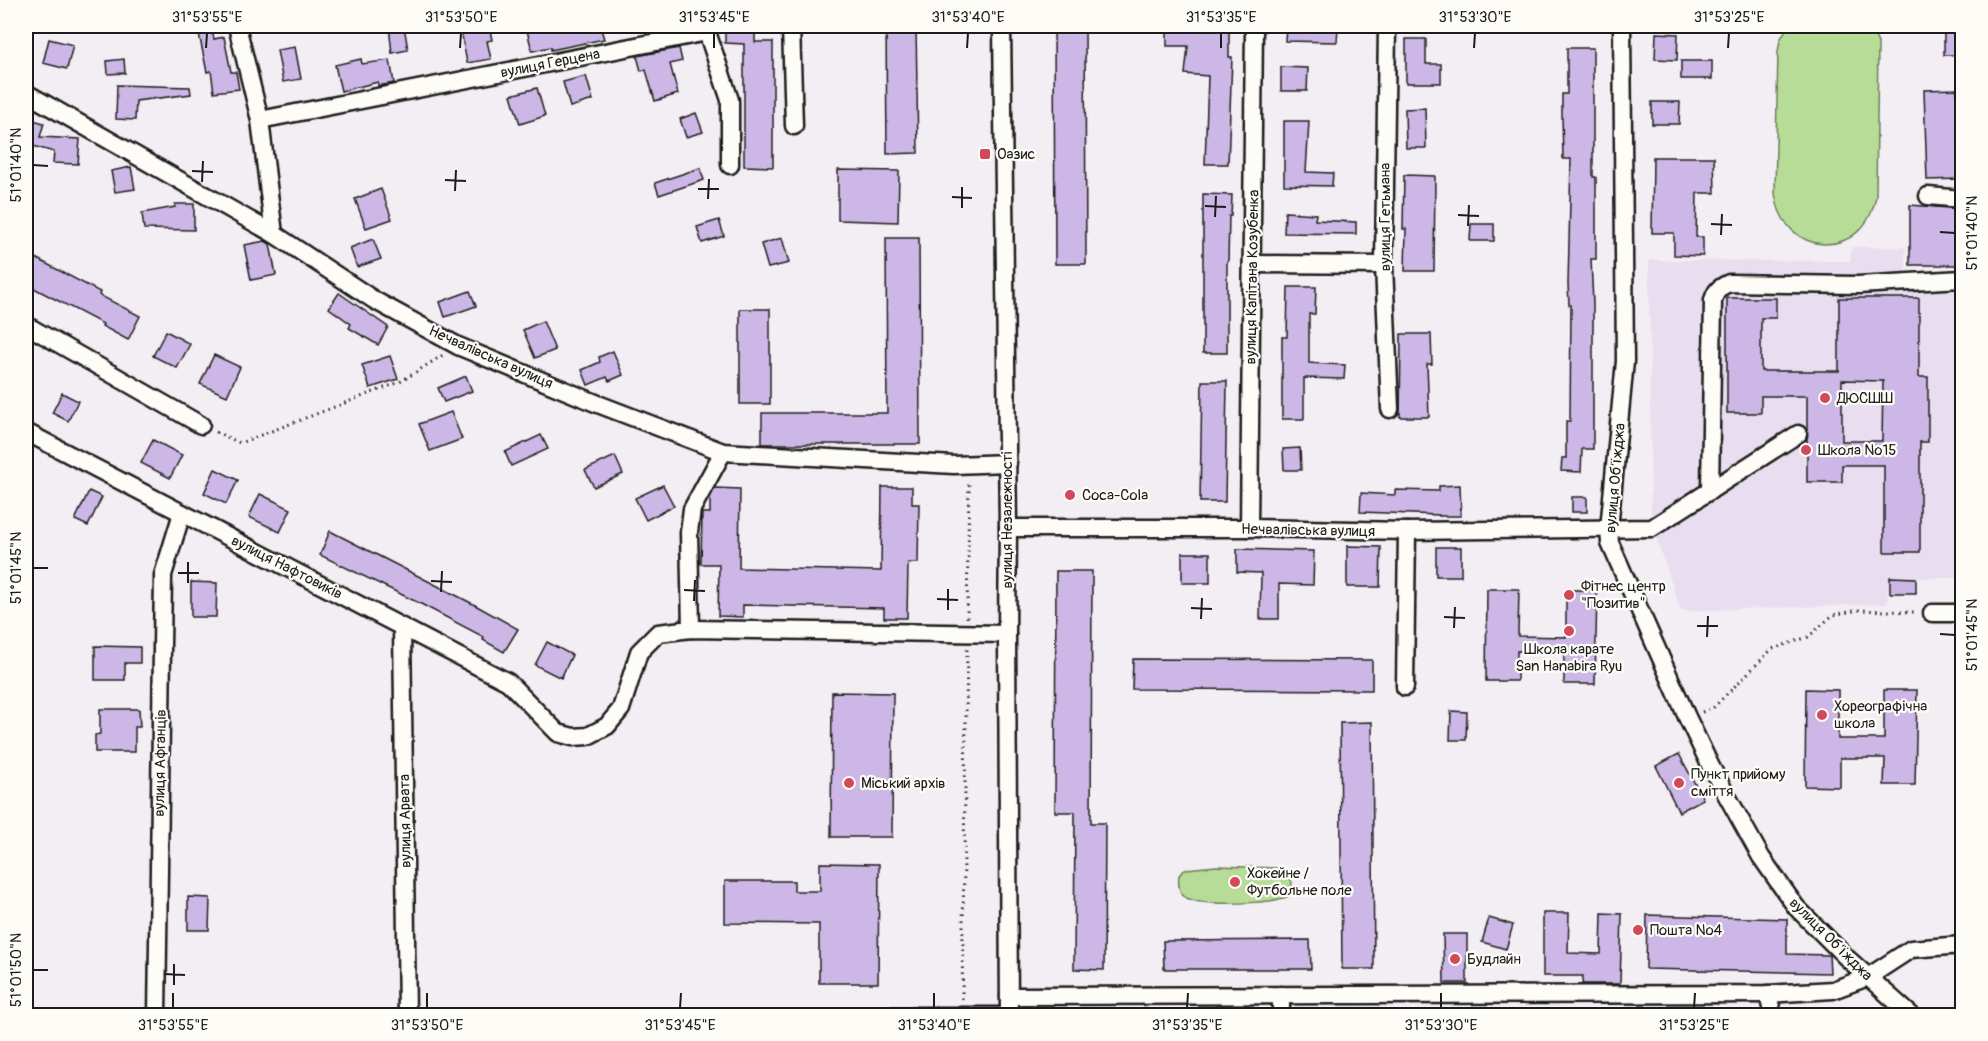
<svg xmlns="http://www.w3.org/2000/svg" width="1988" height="1041" font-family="Pangolin,sans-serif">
  <rect width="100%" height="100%" fill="#f3eef4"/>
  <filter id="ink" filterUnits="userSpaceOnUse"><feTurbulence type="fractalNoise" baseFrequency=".0167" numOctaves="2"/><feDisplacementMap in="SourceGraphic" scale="12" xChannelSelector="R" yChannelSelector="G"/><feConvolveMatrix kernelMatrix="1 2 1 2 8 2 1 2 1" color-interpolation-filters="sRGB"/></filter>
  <g filter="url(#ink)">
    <path fill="#e8def0" d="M1851,247H1905L1906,272L1962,271V578H1916V593L1888,592L1887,604L1681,611L1651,523L1649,260L1850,261Z"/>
    <g fill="#b7dc97" stroke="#6a7c5a" stroke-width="1.5">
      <path d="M1788,26H1870L1878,43L1876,196C1865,262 1783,259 1775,193L1778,52L1780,40Z"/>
      <path d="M1216,866L1277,868C1292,874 1295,882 1289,896C1272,904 1207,906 1189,899C1179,896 1178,884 1179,875L1186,869Z"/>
    </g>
    <g fill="#cdb7e7" stroke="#1c1c1c" stroke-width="1.5" fill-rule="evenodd">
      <path d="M211,26L214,39L224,37L231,72H236L239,89L214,92L211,71L207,72L198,29Z"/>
      <path d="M389,26H404L408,50L392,53Z"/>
      <path d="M483,26H489L492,40L487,41L491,59L467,63L461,30Z"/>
      <path d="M526,26H600L604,39L551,50V47L532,51Z"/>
      <path d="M725,26H755V42H773V167L744,166V44L725,43Z"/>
      <path d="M886,26H916L918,153L887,154Z"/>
      <path d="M1054,26H1085L1086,264H1055Z"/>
      <path d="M1286,26L1338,27L1337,42L1285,41Z"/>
      <rect x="1944" y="26" width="18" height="29"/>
      <path d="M1167,28L1229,30V57H1232L1228,164H1205L1208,76L1185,74L1188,46H1167Z"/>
      <path d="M1656,33L1678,34L1677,60L1655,59Z"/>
      <path d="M49,39L73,45L67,69L43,63Z"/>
      <path d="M1406,39H1426V64H1441V83H1406Z"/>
      <path d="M295,47L301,79L283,82L277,50Z"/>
      <path d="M679,48L682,61L670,64L678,94L655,101L646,70L641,71L637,56Z"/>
      <path d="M1567,48H1593V177H1596V259H1591L1593,304V449H1582L1581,472L1561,471L1562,458H1566V421H1570L1571,305H1569L1568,284L1571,159H1563L1562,115V94H1567Z"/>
      <path d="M124,59L125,73L108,74L107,61Z"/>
      <path d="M361,59L362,64L390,60L394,83L378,86V82L341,91L335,65Z"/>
      <rect x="1681" y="61" width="31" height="18"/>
      <path d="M1281,67L1308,68L1307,91H1281Z"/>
      <path d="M586,76L593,100L570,107L563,82Z"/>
      <path d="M117,85L190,87L191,94L136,101L135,120L116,119Z"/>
      <path d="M537,88L545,116L520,124L511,95Z"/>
      <path d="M1957,89L1960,179L1927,180L1924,90Z"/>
      <path d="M1652,102H1680L1679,124H1652Z"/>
      <path d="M1425,108L1426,148H1406L1405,109Z"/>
      <path d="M696,113L703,132L686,137L680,119Z"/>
      <path d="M26,118L44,123L40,137L80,139L78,164L53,163L54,152L26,144Z"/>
      <path d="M1284,121H1309L1306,172L1333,173L1332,186L1284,185Z"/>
      <path d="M1653,157H1714L1715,193H1697L1696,237H1703V256L1674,255V233H1652Z"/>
      <path d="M131,167L135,189L115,192L111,171Z"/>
      <path d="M700,168L704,180L659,195L655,183Z"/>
      <path d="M838,170L899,171L898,222L838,220Z"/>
      <path d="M1404,175L1435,176L1434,271H1405L1406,229H1403Z"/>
      <path d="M381,189L392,219L366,228L355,199Z"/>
      <path d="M1203,194L1232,195L1231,216H1229L1228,261H1227V353H1203Z"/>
      <path d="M175,204H194V230L144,229L142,213L175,207Z"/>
      <path d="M1910,205L1962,209V265H1910Z"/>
      <path d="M1285,212L1316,214L1315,220L1356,222V234L1284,233Z"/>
      <path d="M719,220L724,236L702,243L697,227Z"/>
      <path d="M1471,224H1494V241H1470Z"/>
      <path d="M782,238L789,263L768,268L761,244Z"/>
      <path d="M886,238H919L920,444H762V413H887Z"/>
      <path d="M373,239L381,259L357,267L350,248Z"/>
      <path d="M265,241L270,244L276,275L251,280L244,245Z"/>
      <path d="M26,253L100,292L99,295L140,316L128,340L102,326L103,324L26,284Z"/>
      <path d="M1288,287H1316L1315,314H1309V363L1345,365L1344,379L1304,378V419H1282V337H1287Z"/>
      <path d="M470,291L476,306L445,317L440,302Z"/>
      <path d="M339,293L388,327L378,345L349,328L351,324L329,308Z"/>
      <path d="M1727,298H1776V318H1761V371H1839V298H1919V377H1928V442H1920V552H1884V465H1842V482H1807V396H1761V413H1727ZM1842,380L1883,381L1882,441H1842Z"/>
      <rect x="740" y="309" width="30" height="95"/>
      <path d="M543,321L555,350L535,358L523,330Z"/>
      <path d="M166,331L190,344L177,368L153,356Z"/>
      <path d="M1401,334H1431L1432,364H1427L1429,417H1400Z"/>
      <path d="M613,351L623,375L609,381L607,377L588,385L582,370L600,362L599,357Z"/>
      <path d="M214,355L240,367L227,396L200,384Z"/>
      <path d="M390,356L398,379L370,388L362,365Z"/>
      <path d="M466,376L472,391L444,402L438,388Z"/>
      <path d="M1202,381H1227L1225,502H1200Z"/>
      <path d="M62,393L78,401L68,421L52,413Z"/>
      <path d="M451,412L462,439L430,451L419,424Z"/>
      <path d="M541,435L548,449L511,466L505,452Z"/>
      <path d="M153,440L182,455L170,478L141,463Z"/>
      <path d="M1300,448L1301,470H1284L1283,449Z"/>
      <path d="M615,456L623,474L594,487L585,470Z"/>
      <path d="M215,469L238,480L226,504L204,493Z"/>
      <path d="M663,485L674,506L646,520L635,498Z"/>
      <path d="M1460,485L1461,516H1439V515L1360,512L1361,493L1395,495V490L1439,491V486Z"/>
      <path d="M882,487H912V504H919L918,563H908L907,618H884V608L743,605V617L718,616L719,564H701L702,513H710V498L715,488L740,489L739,568L881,571Z"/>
      <path d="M89,491L102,497L88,526L75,520Z"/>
      <path d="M260,494L291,509L280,532L249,517Z"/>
      <rect x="1572" y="497" width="15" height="15"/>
      <path d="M330,531L475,605L518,629L504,652L483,640L484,637L421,604L320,555Z"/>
      <path d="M1347,546L1381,547L1380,587H1347Z"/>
      <rect x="1436" y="547" width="25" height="29"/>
      <path d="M1237,549L1314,551L1313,585L1279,584V619H1260L1261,573L1237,572Z"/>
      <rect x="1182" y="553" width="28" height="30"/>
      <path d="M1056,571H1092L1091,823H1105L1104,970L1074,969L1075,812H1055Z"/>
      <path d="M1890,577L1916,578V593H1890Z"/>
      <path d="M191,582L217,583L216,617H191Z"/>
      <path d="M1487,589H1519L1518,636L1566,637V590H1597L1595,684H1564V652L1517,651V681H1486Z"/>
      <path d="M547,642L572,655L561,678L535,665Z"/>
      <path d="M95,646L140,647V663H125V680H95Z"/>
      <path d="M1133,659L1372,660V690L1132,689Z"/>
      <path d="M1806,689L1838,690V739H1884V690H1917L1915,785H1884L1885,758H1840V787L1805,786Z"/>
      <path d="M832,692L893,693L892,837H831Z"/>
      <path d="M100,709H139L140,727H135V752H95V735L100,734Z"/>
      <path d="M1451,711L1467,712L1466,740H1450Z"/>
      <path d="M1372,722L1374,969H1342L1340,723Z"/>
      <path d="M1679,754L1703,799L1679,812L1656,766Z"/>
      <path d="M820,863L879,864L878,983H819V924L725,923V881H794V891H820Z"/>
      <path d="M188,897L210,898L209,930H188Z"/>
      <path d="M1543,913H1569L1568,953L1601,954L1602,913L1622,914L1620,984H1582L1583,976H1543Z"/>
      <path d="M1647,915L1787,919V954L1829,955L1830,973L1646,969Z"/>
      <path d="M1489,918L1513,925L1506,949L1482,942Z"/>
      <path d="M1443,934H1467V983H1444Z"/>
      <path d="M1310,940L1311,969H1164L1163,941Z"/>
    </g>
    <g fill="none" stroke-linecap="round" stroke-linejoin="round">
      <g stroke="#1c1c1c" stroke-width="21">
        <g id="minor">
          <path d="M237,26L260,120L274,234"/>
          <path d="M791,26L794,126"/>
          <path d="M1387,26L1384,265L1390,409"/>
          <path d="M1622,26L1625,361L1609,529L1610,543L1687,717L1711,767L1761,857L1796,907L1848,959L1912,1016"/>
          <path d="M26,93L274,234L374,300L458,346L598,404L723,452L954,465L1008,463"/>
          <path d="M260,120L707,32L730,100V165"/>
          <path d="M1928,196L1962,199"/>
          <path d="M1252,264L1384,265"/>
          <path d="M26,325L201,425"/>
          <path d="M26,432L508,682L558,733L573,737L588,736L607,726L621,709L639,652L658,633L691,629L1007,634"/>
          <path d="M1710,491L1713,300C1716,290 1720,287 1729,283L1858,285L1962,279"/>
          <path d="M1008,528H1249L1407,531L1652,528L1798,434"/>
          <path d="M1249,528L1254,26"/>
          <path d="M1932,613H1962"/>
          <path d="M402,627L407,1016"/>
          <path d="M691,629L689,532L692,509L723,452"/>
          <path d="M1405,687L1407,531"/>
          <path d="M1768,994L1773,1016"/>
          <path d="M1009,996L1768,994L1833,990L1868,977L1911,949L1962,945"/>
          <path d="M157,1016L163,575L182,513"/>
          <path d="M865,1016H1009L1007,634L1008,528L1002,26"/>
          <path d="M1281,1016V995"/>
        </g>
      </g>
      <g stroke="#1c1c1c" stroke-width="3" stroke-dasharray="1.5 4.5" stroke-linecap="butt">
        <path d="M216,432L240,443L400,382L443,355"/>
        <path d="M967,618L969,480"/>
        <path d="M1702,712L1713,708L1772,649L1808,637L1833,615L1859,610L1915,612"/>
        <path d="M962,999L967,648"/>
      </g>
      <use href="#minor" stroke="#fdfcf7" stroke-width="16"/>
    </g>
  </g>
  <path fill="none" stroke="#1c1c1c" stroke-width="2" d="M206,48L207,33M460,48L461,33M714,48V33M967,48L968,33M1221,48V33M1474,48L1475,33M1728,48L1729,33M33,165L48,166M192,171L213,172M445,180L466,181M202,182L203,161M698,189H719M455,191L456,170M952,197L972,198M708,199L709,179M1205,206L1226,207M962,208V187M1458,215L1479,216M1215,217L1216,196M1711,224L1732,225M1468,226L1469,205M1940,232L1955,233M1721,235L1722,214M33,568H48M178,573H199M431,581L452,582M188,583V562M684,590L705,591M441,592L442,571M937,599L958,600M694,601L695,580M1191,608L1212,609M948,610V589M1444,617L1465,618M1201,619L1202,598M1697,626H1718M1454,628L1455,607M1940,634L1955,635M1707,637L1708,616M33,970H48M164,974L185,975M174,985V964M173,1008V993M427,1008V993M680,1008L681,993M934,1008V993M1187,1008L1188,993M1441,1008V993M1694,1008L1695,993"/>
  <g fill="#d1495b" stroke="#fdfcf7" stroke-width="2">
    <rect x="979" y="148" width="12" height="12" rx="3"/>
    <circle cx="1825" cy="398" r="6"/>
    <circle cx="1806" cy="450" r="6"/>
    <circle cx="1070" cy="495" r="6"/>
    <circle cx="1569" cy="595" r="6"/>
    <circle cx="1569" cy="631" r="6"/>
    <circle cx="1822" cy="715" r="6"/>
    <circle cx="849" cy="783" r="6"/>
    <circle cx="1679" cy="783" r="6"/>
    <circle cx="1235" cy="882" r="6"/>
    <circle cx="1638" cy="930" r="6"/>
    <circle cx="1455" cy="959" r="6"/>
  </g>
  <g text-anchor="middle" stroke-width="4.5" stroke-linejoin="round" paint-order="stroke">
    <g font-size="15" fill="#1c1c1c" stroke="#fdfcf7">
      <text transform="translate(550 63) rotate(-11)" y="5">вулиця Герцена</text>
      <text transform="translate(1385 217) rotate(-90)" y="5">вулиця Гетьмана</text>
      <text transform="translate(1252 277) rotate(-89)" y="5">вулиця Капітана Козубенка</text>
      <text transform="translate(491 357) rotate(24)" y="5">Нечвалівська вулиця</text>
      <text transform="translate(1615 478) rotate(-85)" y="5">вулиця Обʼїжджа</text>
      <text transform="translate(1007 520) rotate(-90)" y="5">вулиця Незалежності</text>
      <text transform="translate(1308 530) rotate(1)" y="5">Нечвалівська вулиця</text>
      <text transform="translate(287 567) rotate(27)" y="5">вулиця Нафтовиків</text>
      <text transform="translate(160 763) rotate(-89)" y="5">вулиця Афганців</text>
      <text transform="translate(405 821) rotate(-91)" y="5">вулиця Арвата</text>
      <text transform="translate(1831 939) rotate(45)" y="5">вулиця Обʼїжджа</text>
    </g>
    <g font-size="15" fill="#1c1c1c" stroke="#fdfcf7" text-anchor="start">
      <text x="997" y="159">Оазис</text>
      <text x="1837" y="403">ДЮСШШ</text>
      <text x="1818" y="455">Школа №15</text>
      <text x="1082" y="500">Coca-Cola</text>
      <text x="1581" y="591">Фітнес центр<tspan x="1581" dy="17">"Позитив"</tspan></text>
      <text x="1569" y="654" text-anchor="middle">Школа карате<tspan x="1569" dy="17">San Hanabira Ryu</tspan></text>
      <text x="1834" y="711">Хореографічна<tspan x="1834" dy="17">школа</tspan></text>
      <text x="1691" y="779">Пункт прийому<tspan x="1691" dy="17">сміття</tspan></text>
      <text x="861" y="788">Міський архів</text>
      <text x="1247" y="878">Хокейне /<tspan x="1247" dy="17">Футбольне поле</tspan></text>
      <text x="1650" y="935">Пошта №4</text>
      <text x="1467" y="964">Будлайн</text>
    </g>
  </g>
  <rect width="1988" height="1041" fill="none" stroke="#fdfcf7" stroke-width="66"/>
  <rect x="33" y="33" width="1922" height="975" fill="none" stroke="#1c1c1c" stroke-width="2"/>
  <g font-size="15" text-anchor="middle" fill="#1c1c1c">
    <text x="207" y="22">31°53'55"E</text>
    <text x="461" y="22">31°53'50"E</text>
    <text x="714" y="22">31°53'45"E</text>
    <text x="968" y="22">31°53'40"E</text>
    <text x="1221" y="22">31°53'35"E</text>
    <text x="1475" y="22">31°53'30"E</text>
    <text x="1729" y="22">31°53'25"E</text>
    <text transform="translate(16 165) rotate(-90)" y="5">51°01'40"N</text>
    <text transform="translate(1972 233) rotate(-90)" y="5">51°01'40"N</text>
    <text transform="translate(16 568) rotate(-90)" y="5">51°01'45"N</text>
    <text transform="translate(1972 635) rotate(-90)" y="5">51°01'45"N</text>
    <text transform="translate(16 970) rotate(-90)" y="5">51°01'50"N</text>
    <text x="173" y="1030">31°53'55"E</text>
    <text x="427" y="1030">31°53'50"E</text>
    <text x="680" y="1030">31°53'45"E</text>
    <text x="934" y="1030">31°53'40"E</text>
    <text x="1187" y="1030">31°53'35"E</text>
    <text x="1441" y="1030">31°53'30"E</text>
    <text x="1694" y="1030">31°53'25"E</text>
  </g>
</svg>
